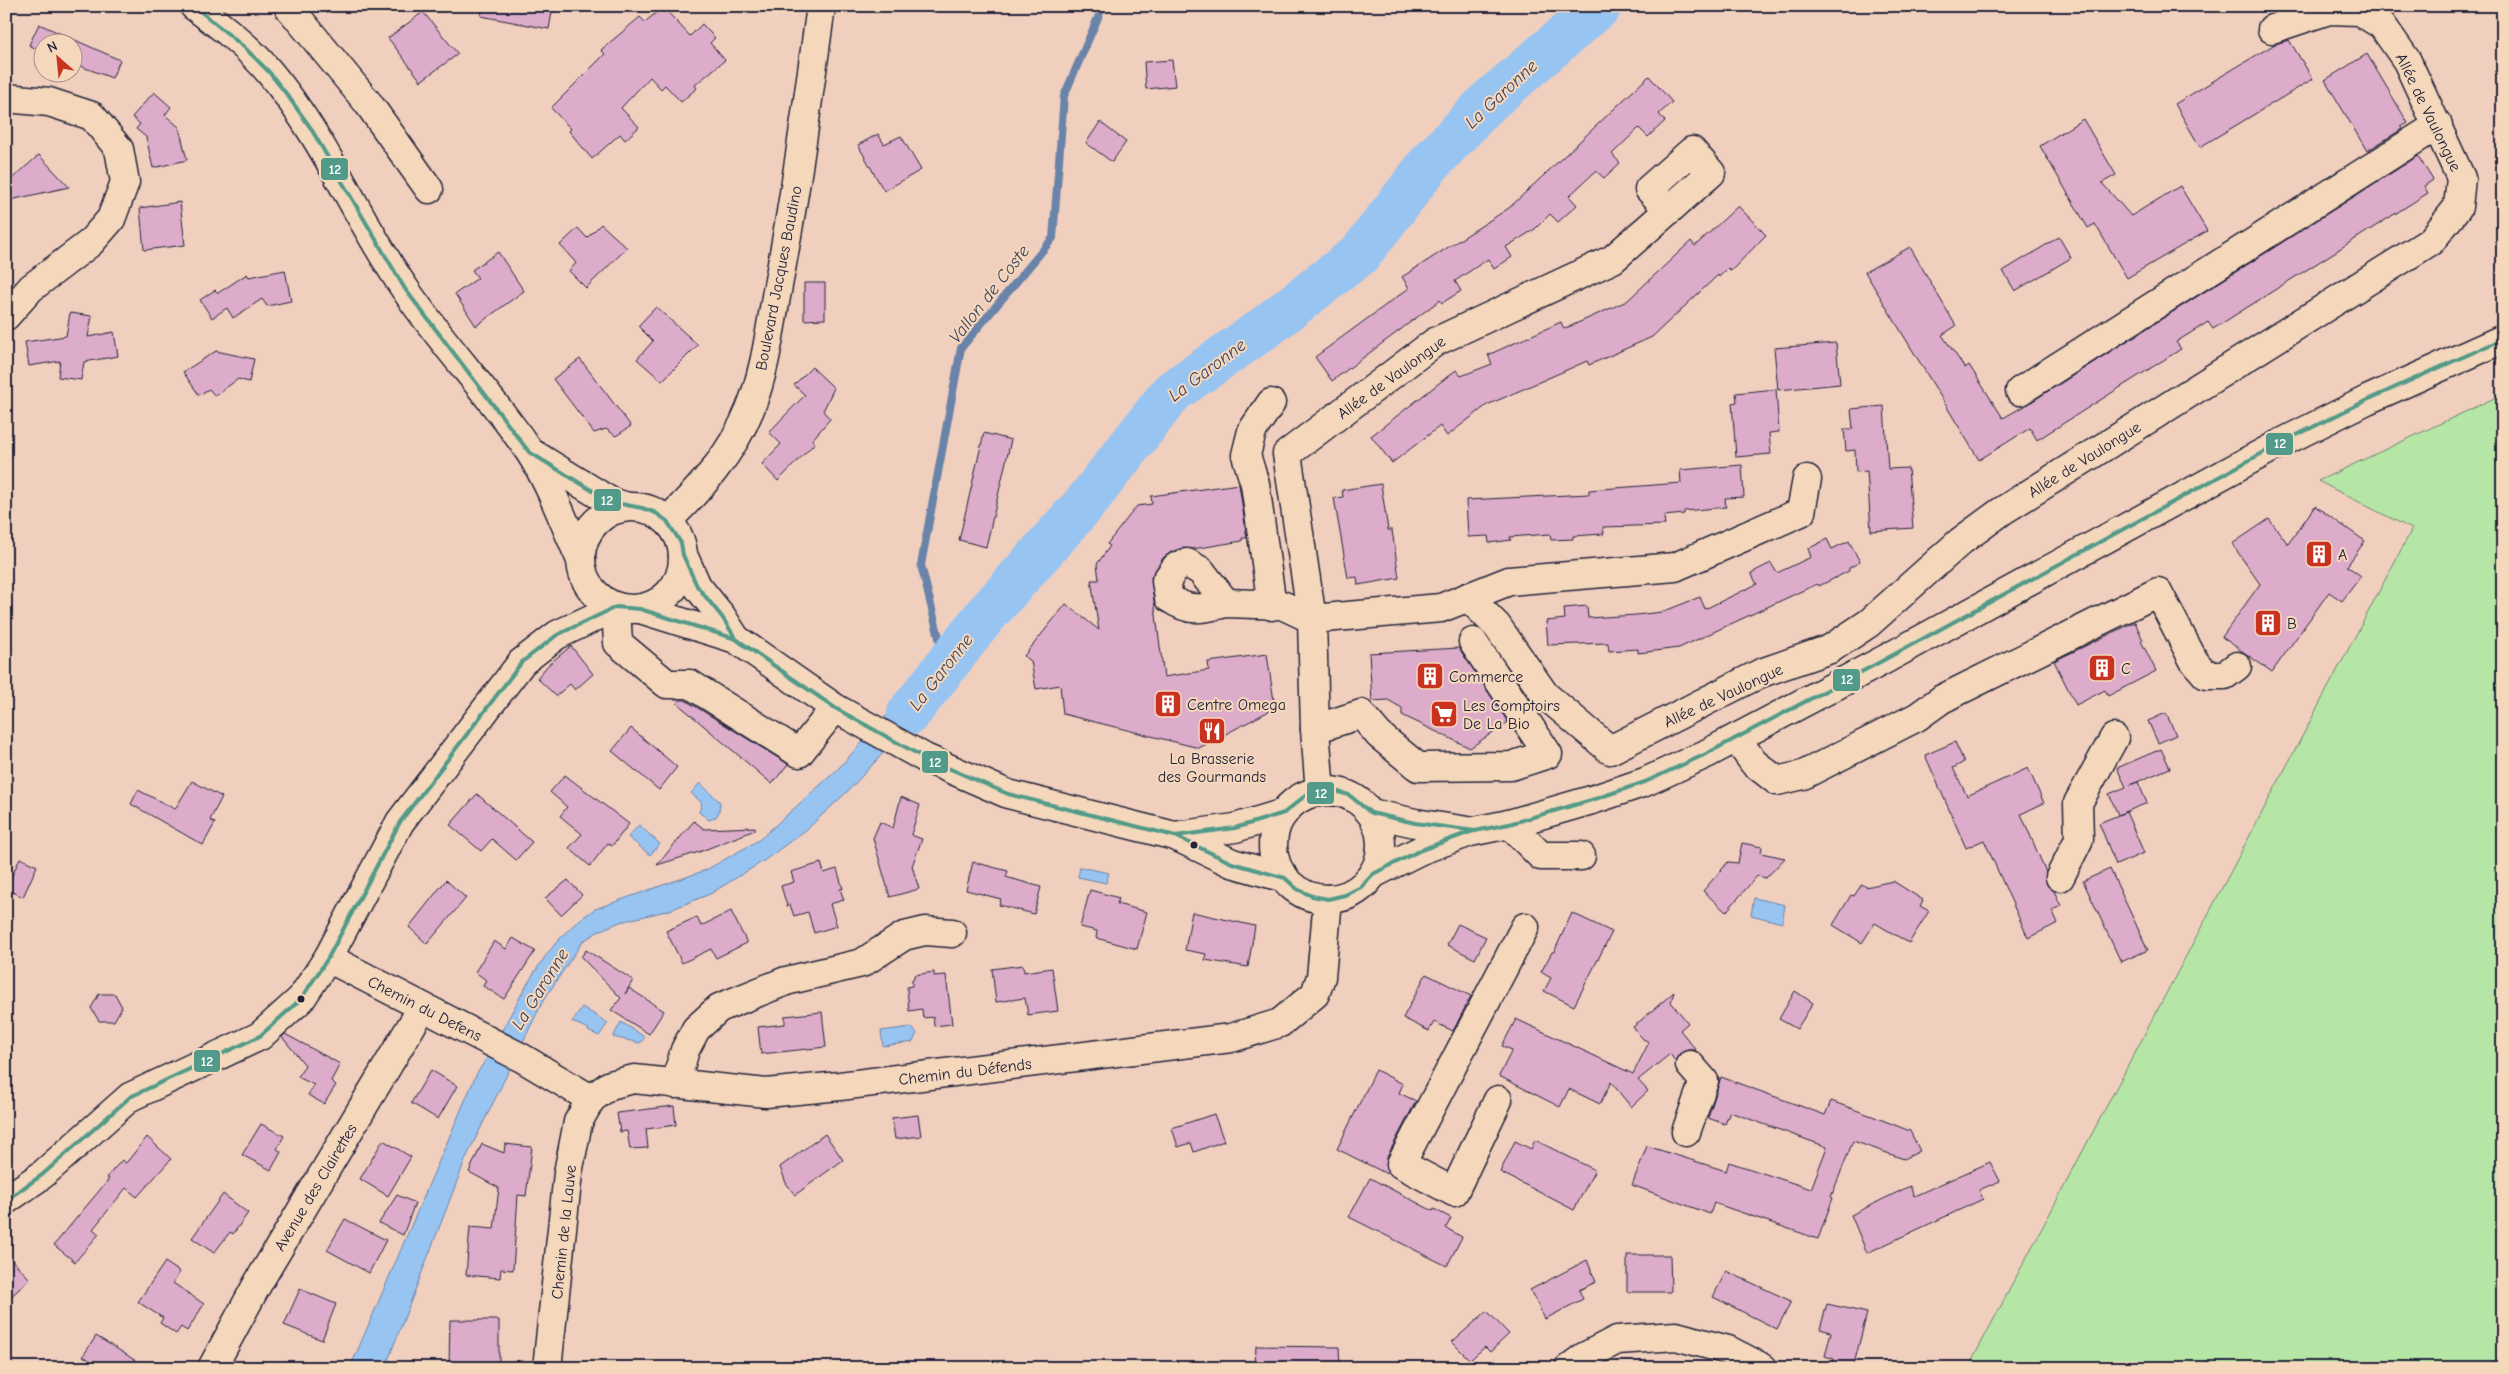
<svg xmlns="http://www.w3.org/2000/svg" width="2509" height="1374" font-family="'Comic Neue',sans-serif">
  <rect width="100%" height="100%" fill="#f0cfbe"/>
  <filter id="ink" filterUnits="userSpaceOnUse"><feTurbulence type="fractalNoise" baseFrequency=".02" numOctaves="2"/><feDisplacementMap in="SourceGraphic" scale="10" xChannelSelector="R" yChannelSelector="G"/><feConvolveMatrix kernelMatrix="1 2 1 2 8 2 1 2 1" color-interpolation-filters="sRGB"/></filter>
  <g filter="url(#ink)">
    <path fill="#b5e6a6" stroke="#6c8470" d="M2503,394V1368H1968L2412,529L2318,481Z"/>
    <g fill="#98c4f2" stroke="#6983a9">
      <path d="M946,666L937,688L912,722L848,791L807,829L765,860L710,894L670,910L620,922L601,930L583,941L543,1001L466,1158L385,1368H350L476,1075C514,1018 534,947 595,909L706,870L759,840L837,770L887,715L914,690Z"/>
      <path d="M700,783L720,802C719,812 720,817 709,820L699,812L702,803L691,793Z"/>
      <path d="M639,825L660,844L650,855L628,837Z"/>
      <path d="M1080,867L1109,873L1106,883L1078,877Z"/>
      <path d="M1754,898L1785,905L1782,923L1751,915Z"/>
      <path d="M582,1007L608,1023L599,1036L588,1031L589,1029L572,1022Z"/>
      <path d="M621,1022L645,1037L640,1043L613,1037Z"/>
      <path d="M911,1027L917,1033L913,1042L883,1046L881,1031Z"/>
    </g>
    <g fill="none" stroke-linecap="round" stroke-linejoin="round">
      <path stroke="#6983a9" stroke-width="8" d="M946,666L921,565L961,348L1053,238L1064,96L1103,6"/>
      <path stroke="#98c4f2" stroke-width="44" d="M909,713L984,617L1086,502L1172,392L1263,329L1360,254L1429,164L1488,102L1600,6"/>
    </g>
    <g fill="#ddaccb" stroke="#22223b">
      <path d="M482,6H553L549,29L481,16Z"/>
      <path d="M663,7L690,36L702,24L715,38L710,43L725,60L695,85L697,88L681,102L665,85L661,89L650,77L621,108L639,127L625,140L620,134L592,159L569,131L571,129L551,108L605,54L601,50L640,17L645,22Z"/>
      <path d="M423,12L458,54L421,81L388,38Z"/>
      <path d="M39,24L120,60L112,78L72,63V42H42V52L29,45Z"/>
      <path d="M2289,40L2313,79L2200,147L2175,104L2275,44Z"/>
      <path d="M2367,54L2408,123L2401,127L2402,129L2367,151L2325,80Z"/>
      <path d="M1172,60L1175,86L1146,89L1144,62Z"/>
      <path d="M1649,76L1672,102L1659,114L1665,121L1648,137L1639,128L1612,154L1620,163L1604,178L1596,171L1569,196L1577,205L1558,222L1550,214L1535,229L1506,247L1512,257L1494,269L1488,259L1455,281L1461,291L1442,303L1440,300L1332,381L1315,357L1409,288L1402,277L1509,208Z"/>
      <path d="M154,92L171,107L165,115L179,127L187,160L153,168L146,137L136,129L140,124L132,117Z"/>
      <path d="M2083,119L2116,175L2102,183L2131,216L2180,186L2207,231L2127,278L2095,224L2088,228L2040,146Z"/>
      <path d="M1100,122L1126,142L1112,162L1086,143Z"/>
      <path d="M878,134L884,144L901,136L921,170L884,191L858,145Z"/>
      <path d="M39,155L69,187L6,201V184Z"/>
      <path d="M2418,156L2433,180L2424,186L2428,193L2213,329L2208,322L2176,342L2181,349L2037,440L2030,428L1979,460L1865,272L1910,247L1956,326L1942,335L1965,368L1969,365L2003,418L2028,404Z"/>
      <path d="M180,202L185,245L144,250L140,208Z"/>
      <path d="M1738,206L1766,235L1731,271L1728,268L1719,277L1718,275L1652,337L1589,365L1587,361L1487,405L1447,436L1440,426L1392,463L1371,436L1456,370L1461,376L1492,364L1488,355L1561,322L1564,329L1627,301L1691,241L1695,246Z"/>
      <path d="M601,224L627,248L586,288L569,271L576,263L560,245L578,228L587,238Z"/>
      <path d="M2059,237L2071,258L2015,291L2003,271Z"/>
      <path d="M498,252L524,291L476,326L455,294L478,278L472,270Z"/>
      <path d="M285,270L291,301L267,306L262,299L233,318L227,308L212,318L200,300L215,290L218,293L247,274L249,277Z"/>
      <path d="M804,283H825V319L804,320Z"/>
      <path d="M656,307L698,345L662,381L637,359L653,341L638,326Z"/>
      <path d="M70,313L92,316L88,337L114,332L118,356L84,362L81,380L58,377L60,361L29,366L25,342L66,336Z"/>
      <path d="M1836,343L1840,384L1778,390L1774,348Z"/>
      <path d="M216,351L254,359L249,382L238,379L215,396L209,389L199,395L183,372Z"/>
      <path d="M580,359L631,426L616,436L606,429L594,433L553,379Z"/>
      <path d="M812,367L834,388L823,411L830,419L812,440L815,443L778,481L762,464L781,444L769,432L805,395L794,385Z"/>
      <path d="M1776,389L1779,432L1769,433L1771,454L1736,457L1732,403L1737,402L1736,393Z"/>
      <path d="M1884,406L1888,469L1908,468L1913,528L1871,531L1867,471L1856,472L1855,450L1846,451L1844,429H1853L1851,409Z"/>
      <path d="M984,433L1011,440L986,547L959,540Z"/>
      <path d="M1742,465L1744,497L1725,498L1726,507L1684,511V514L1664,516L1665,525L1603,527L1604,534L1573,536V539L1551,540L1550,534L1510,537L1511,540L1489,543L1488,536L1468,537L1466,500L1589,494V490L1681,483L1680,470Z"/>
      <path d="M1239,484L1247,538H1242V541L1193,549L1182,548L1171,552L1163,558L1151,577L1164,677L1209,670L1208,662L1267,654L1275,708L1199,748L1063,714L1060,685L1036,689L1031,661L1024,656L1066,604L1099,630L1091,580H1099L1097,564L1110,546L1107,544L1137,506L1152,504L1151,496Z"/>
      <path d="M1381,484L1388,530H1392L1399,578L1358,585L1357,577L1348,578L1334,498L1343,497L1342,490Z"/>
      <path d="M2315,506L2365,541L2347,566L2361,576L2342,601L2329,592L2272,672L2222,637L2260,584L2232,544L2269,519L2288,544Z"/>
      <path d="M1827,539L1832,549L1849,541L1860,562L1849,568V571L1819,586L1818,584L1806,589L1679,648L1638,653V649L1609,651L1608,643L1548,645L1546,621L1565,619L1564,608L1587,606L1588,618L1636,615L1662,612L1700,597L1705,609L1757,584L1751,573L1771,563L1777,573L1811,557L1808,549Z"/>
      <path d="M2135,622L2143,640L2141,641L2156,671L2108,696L2105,690L2076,705L2054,661Z"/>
      <path d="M571,646L593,674L575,690L570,684L556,696L537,678L548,665Z"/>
      <path d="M1459,648L1508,722L1470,748L1402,715V708L1388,700L1372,701L1369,653Z"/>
      <path d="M679,700H685L788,764L772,784L677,703Z"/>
      <path d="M2166,713L2176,735L2158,743L2148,721Z"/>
      <path d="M631,728L677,767L659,790L612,751Z"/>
      <path d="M1955,742L1964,762L1953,768L1967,796L2028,768L2044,803L2021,814L2046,872L2047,885L2054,891L2061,906L2052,910L2058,923L2028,938L1984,840L1966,848L1925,755Z"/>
      <path d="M2161,749L2170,768L2130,785L2138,782L2147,803L2118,815L2109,794L2126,787L2117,768Z"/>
      <path d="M565,775L629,824L612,846L608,843L590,866L569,848L582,834L560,816L567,807L550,792Z"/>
      <path d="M192,781L222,797L210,820L215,823L203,845L131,804L138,790L175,809Z"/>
      <path d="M477,794L532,842L516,860L492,839L481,851L450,825Z"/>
      <path d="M901,797L920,805L911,835L922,839L912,866L919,889L890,897L873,838L880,822L893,828Z"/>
      <path d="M2126,812L2144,853L2116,865L2099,823Z"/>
      <path d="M694,821L704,829L755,827V830L699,852L657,865Z"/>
      <path d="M1742,843L1762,847L1761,853L1785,858L1766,878L1757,876L1726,912L1703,891L1728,862L1738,863Z"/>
      <path d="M20,858L37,866L23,897L6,889Z"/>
      <path d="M973,862L1008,871L1006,877L1041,887L1034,914L999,905L1001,899L966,890Z"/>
      <path d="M821,863L824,873L837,869L843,889H840L844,900L830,904L837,926L814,933L808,912L794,916L790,905L787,906L781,886L794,882L791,872Z"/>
      <path d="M2110,869L2148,950L2121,962L2083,881Z"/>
      <path d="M446,880L466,898L427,944L409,927Z"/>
      <path d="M568,880L582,895L561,915L545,898Z"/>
      <path d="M1893,881L1923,900L1920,906L1929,911L1909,943L1875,923L1862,943L1833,925L1851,895L1854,896L1862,884L1866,887Z"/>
      <path d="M1090,890L1119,898L1117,904L1147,912L1137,949L1096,938L1097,931L1080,927Z"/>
      <path d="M731,911L747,943L716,958L711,949L682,963L666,931L697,917L701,926Z"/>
      <path d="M1192,912L1255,926L1248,967L1205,960L1206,954L1185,950Z"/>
      <path d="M1572,913L1612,932L1574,1006L1544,991L1551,978L1541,972L1552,952H1554Z"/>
      <path d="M1458,924L1486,937L1475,959L1447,945Z"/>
      <path d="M513,938L535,951L504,999L483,986L486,980L475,972L494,941L506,949Z"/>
      <path d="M586,950L633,980L625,994L629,988L664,1011L649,1034L611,1010L621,998L581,957Z"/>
      <path d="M1023,965L1024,972L1052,968L1058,1011L1028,1015L1025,998L996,1002L992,969Z"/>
      <path d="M934,972V976L946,975L952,1024L934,1026L933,1017L923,1018L922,1009L909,1011L907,987L912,986V979H914V975Z"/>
      <path d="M1426,974L1471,996L1453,1031L1434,1022L1429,1031L1403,1018Z"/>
      <path d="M1795,991L1813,1003L1797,1029L1779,1019Z"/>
      <path d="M1674,992L1671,1002L1688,1023L1680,1030L1696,1050H1686L1679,1054L1675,1061L1670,1054L1638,1080L1648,1091L1631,1107L1611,1082L1600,1104L1569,1089L1560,1107L1499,1076L1512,1050L1502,1046L1516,1019L1633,1074L1649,1042L1643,1039L1633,1027Z"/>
      <path d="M99,994H115L122,1007L114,1021H99L91,1008Z"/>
      <path d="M822,1012L826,1047L761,1054L758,1027L785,1024V1016Z"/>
      <path d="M285,1034L340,1064L331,1081L336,1085L324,1104L308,1095L314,1085L298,1077L305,1065L282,1037Z"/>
      <path d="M431,1070L457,1086L438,1119L411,1103Z"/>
      <path d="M1376,1070L1403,1084L1399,1093L1416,1101L1387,1157V1174L1337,1149Z"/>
      <path d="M1721,1077L1825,1115L1831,1101L1872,1116L1910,1131L1920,1151L1904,1159L1853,1141L1831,1197L1833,1198L1818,1239L1714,1203L1710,1214L1632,1185L1647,1146L1726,1171L1729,1162L1811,1189L1827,1147L1730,1112L1725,1124L1708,1118Z"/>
      <path d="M674,1106L676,1125L646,1129L648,1148L630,1149L627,1131L620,1132L617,1113Z"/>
      <path d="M1214,1114L1224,1141L1194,1152L1191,1143L1178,1147L1172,1128Z"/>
      <path d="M918,1115L921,1136L895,1139L892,1118Z"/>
      <path d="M261,1124L284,1136L277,1149L281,1152L271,1170L242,1155Z"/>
      <path d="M825,1134L843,1160L795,1195L786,1183L780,1167Z"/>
      <path d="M147,1137L171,1159L137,1197L126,1188L93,1229L99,1234L75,1262L54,1245L109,1179L107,1178L113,1170L122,1160L126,1163Z"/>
      <path d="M383,1140L411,1157L388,1196L360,1179Z"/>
      <path d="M1535,1140L1595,1170L1574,1210L1500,1172L1515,1141L1531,1149Z"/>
      <path d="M482,1144L504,1153L505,1144L532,1147L526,1196L518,1195L513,1270L501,1269L500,1278L466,1275L470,1227L494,1229L499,1188L469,1172Z"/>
      <path d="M1990,1162L2000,1181L1979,1190L1983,1199L1867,1253L1851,1215L1910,1186L1914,1196Z"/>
      <path d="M1370,1178L1433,1211L1434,1209L1451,1218L1446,1228L1462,1237L1447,1266L1349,1217Z"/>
      <path d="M223,1194L248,1213L233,1234L230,1232L214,1253L192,1238Z"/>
      <path d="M397,1195L415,1203L403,1235L379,1223Z"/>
      <path d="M345,1219L386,1240L369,1273L327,1250Z"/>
      <path d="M6,1254L30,1279L6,1301Z"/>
      <path d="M1627,1255H1670L1671,1292H1627Z"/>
      <path d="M1587,1260L1596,1282L1579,1290L1583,1299L1545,1319L1530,1290Z"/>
      <path d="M165,1262L180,1272L173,1283L204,1304L187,1331L181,1327L176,1334L160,1323L163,1318L138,1302Z"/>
      <path d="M1726,1271L1791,1301L1777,1329L1713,1297Z"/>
      <path d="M300,1289L336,1304L322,1340L284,1325Z"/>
      <path d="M1827,1304L1867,1313L1853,1368H1831L1834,1359L1825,1356L1831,1332L1820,1329Z"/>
      <path d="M1487,1311L1509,1334L1490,1352L1485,1347L1470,1360L1452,1342Z"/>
      <path d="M450,1320H499V1364L449,1365Z"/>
      <path d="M96,1336L119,1350L147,1368H102L83,1356Z"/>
      <path d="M1256,1346L1339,1347L1340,1368H1255Z"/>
    </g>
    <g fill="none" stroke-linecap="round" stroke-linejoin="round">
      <g stroke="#22223b" stroke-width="31">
        <g id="minor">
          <path d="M288,6L368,103L429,189"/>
          <path d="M6,98L49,102L92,116L119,149L125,182L111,219L90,243L31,288L6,316"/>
          <path d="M2020,391L2438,125"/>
          <path d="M1271,403L1252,431L1246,455L1255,484L1272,606"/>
          <path d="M667,521C701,488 732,454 750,409C765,372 770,330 777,291C795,197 808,101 821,6"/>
          <path d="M1468,597L1497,626L1545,695L1610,750L1761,673L1830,649L1869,623L1961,541L2002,511L2431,241L2458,207L2461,178L2407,61L2382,25L2359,11L2329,10L2272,29"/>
          <path d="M1226,603C1201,609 1191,613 1169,598L1166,581L1176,567L1187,563L1201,571L1226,603L1282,605L1312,619L1441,608L1509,581L1675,567L1801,512L1807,479"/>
          <path d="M1315,729L1361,714L1379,735L1418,767L1511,766L1548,754L1473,642"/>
          <path d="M1736,738L1754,763L1777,781L1803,775L1917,717L1942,699L2158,592L2194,661L2206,675H2225L2237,666"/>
          <path d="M1320,792L1315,729L1312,619L1287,454L1435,342L1613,259L1711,173L1692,151L1649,189L1669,210"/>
          <path d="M1509,824L1541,856H1581"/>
          <path d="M2060,877L2079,839L2078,803L2114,738"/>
          <path d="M328,958L522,1058L591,1099L610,1085L634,1079L766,1093L840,1086L1231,1038L1280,1023L1315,994L1321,977L1328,899"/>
          <path d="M675,1084L685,1050L696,1029L719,1008L786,981L862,963L904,936L925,931L952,933"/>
          <path d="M1498,1100L1454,1192L1401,1164L1525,927"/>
          <path d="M1686,1132L1704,1081L1690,1065"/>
          <path d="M6,1200L42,1175L130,1097L260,1036L301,999L328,958L400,822L522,662L557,635L616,607L618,643L667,684H690L799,753L835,708"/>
          <path d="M212,1368L258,1283L422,1008"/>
          <path d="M547,1368L568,1173L578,1122L591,1099"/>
          <path d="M1569,1368L1584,1357L1617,1340L1676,1336L1728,1350L1763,1368"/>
        </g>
      </g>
      <g stroke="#22223b" stroke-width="31">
        <g id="major">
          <path d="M194,6C221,26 250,48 271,74C325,139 357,219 405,289C443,345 491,395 529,451C551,484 564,524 581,560"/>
          <path d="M533,454L611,502L628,507"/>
          <circle cx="632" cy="558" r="51"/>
          <path d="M683,555L697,586L722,617L736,639"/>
          <path d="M640,609L736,639L835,708L925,758L1008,794L1175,836L1232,863L1285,878"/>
          <circle cx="1327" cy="845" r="54"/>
          <path d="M1371,813L1415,823L1468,831"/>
          <path d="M1175,836L1235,828L1284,813"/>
          <path d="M1373,874L1421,850L1470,832L1509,824L1595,799L1645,782L1706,754L1882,661L2279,444L2367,400L2503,339"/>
        </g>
      </g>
      <use href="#minor" stroke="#f5d8bb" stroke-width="28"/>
      <use href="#major" stroke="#f5d8bb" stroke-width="28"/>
      <g stroke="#f5d8bb" stroke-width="8">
        <g id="bus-1">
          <path d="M194,6L245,48L269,72L288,96L310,127L405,289L529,452L611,502L642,508L656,513L667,521L681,543L683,555L697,586L722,617L736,639L748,648"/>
          <path d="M1167,834L1175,836L1235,828L1284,813L1306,795L1335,791L1349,795L1371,813L1415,823L1475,831"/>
          <path d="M6,1200L42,1175L130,1097L260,1036L301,999L328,958L400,822L522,662L557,635L616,607L640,609L736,639L835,708L925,758L1008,794L1175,836L1232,863L1285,878L1297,889L1312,896L1328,899L1345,895L1361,887L1373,874L1421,850L1470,832L1509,824L1595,799L1645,782L1706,754L1882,661L2279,444L2367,400L2503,339"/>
        </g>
      </g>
      <use href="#bus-1" stroke="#529a89" stroke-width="4"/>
    </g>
  </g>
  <defs>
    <g id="building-square" transform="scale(1.4375)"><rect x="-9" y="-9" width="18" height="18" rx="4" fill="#c8321e" stroke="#f5d8bb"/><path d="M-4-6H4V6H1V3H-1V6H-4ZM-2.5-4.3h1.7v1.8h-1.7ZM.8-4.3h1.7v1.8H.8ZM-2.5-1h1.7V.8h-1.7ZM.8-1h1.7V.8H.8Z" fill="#fff"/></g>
    <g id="supermarket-square" transform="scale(1.4375)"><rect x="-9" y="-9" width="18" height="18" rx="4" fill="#c8321e" stroke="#f5d8bb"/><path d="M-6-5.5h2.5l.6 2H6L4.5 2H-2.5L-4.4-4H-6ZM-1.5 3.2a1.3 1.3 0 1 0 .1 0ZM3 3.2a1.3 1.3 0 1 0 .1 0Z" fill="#fff"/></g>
    <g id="restaurant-square" transform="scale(1.4375)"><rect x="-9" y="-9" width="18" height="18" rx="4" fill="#c8321e" stroke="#f5d8bb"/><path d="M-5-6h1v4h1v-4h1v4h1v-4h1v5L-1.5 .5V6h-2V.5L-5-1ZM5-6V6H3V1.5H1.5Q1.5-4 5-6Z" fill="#fff"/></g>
  </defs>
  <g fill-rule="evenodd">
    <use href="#building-square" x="2319" y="554"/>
    <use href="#building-square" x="2268" y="623"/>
    <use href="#building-square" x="2102" y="668"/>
    <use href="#building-square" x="1430" y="676"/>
    <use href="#building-square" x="1168" y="704"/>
    <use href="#supermarket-square" x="1444" y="714"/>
    <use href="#restaurant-square" x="1212" y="731"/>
  </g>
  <g fill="#22223b" stroke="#f5d8bb" stroke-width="2">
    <circle cx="1194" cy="845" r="4.5"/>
    <circle cx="301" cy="999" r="4.5"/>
  </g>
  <g text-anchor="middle" stroke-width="4" stroke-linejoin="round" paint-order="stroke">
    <g font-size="16" fill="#22223b" stroke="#f5d8bb">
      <text transform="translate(2429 112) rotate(64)" y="6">Allée de Vaulongue</text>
      <text transform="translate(778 278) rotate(-79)" y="6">Boulevard Jacques Baudino</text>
      <text transform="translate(1391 377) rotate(-36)" y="6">Allée de Vaulongue</text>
      <text transform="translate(2084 459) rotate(-32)" y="6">Allée de Vaulongue</text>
      <text transform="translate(1723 695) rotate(-25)" y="6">Allée de Vaulongue</text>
      <text transform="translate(425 1008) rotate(27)" y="6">Chemin du Defens</text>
      <text transform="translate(965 1071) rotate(-7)" y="6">Chemin du Défends</text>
      <text transform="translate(315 1187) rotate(-59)" y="6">Avenue des Clairettes</text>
      <text transform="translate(563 1232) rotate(-84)" y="6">Chemin de la Lauve</text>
    </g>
    <g font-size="16" fill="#22223b" stroke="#f5d8bb" text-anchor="start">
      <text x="2338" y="560">A</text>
      <text x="2287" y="629">B</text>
      <text x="2121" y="674">C</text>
      <text x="1449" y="682">Commerce</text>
      <text x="1187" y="710">Centre Omega</text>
      <text x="1463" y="711">Les Comptoirs<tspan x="1463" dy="18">De La Bio</tspan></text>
      <text x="1212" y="764" text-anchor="middle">La Brasserie<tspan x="1212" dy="18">des Gourmands</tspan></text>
    </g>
    <g font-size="18" font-style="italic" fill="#3a4260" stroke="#f5d8bb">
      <text transform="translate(1501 94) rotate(-43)" y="6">La Garonne</text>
      <text transform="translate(989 294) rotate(-52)" y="6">Vallon de Coste</text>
      <text transform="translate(1207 370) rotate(-37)" y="6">La Garonne</text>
      <text transform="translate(941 672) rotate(-52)" y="6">La Garonne</text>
      <text transform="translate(540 989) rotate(-58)" y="6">La Garonne</text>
    </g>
  </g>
  <g stroke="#f5d8bb" stroke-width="2">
    <rect x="320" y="157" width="29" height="24" rx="5" fill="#529a89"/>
    <rect x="2265" y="432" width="29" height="24" rx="5" fill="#529a89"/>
    <rect x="593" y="488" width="29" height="24" rx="5" fill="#529a89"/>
    <rect x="1832" y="668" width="29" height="24" rx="5" fill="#529a89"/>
    <rect x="921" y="750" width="28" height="24" rx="5" fill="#529a89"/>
    <rect x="1306" y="781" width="29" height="24" rx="5" fill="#529a89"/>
    <rect x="193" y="1049" width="28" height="24" rx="5" fill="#529a89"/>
  </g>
  <g font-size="14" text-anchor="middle" font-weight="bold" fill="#fff">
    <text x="335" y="174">12</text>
    <text x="2280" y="448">12</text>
    <text x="607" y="505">12</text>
    <text x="1847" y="684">12</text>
    <text x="935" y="767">12</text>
    <text x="1321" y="798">12</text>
    <text x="207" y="1066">12</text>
  </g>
  <rect width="2509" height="1374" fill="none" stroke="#f5d8bb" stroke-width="25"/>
  <rect x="12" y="12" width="2484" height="1349" fill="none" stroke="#22223b" stroke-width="2" filter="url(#ink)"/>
  <g transform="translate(58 58) rotate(333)"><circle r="24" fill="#f5d8bb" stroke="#a18f88"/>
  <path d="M0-4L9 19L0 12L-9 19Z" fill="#c8321e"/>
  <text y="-8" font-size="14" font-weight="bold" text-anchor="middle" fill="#22223b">N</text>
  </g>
</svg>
